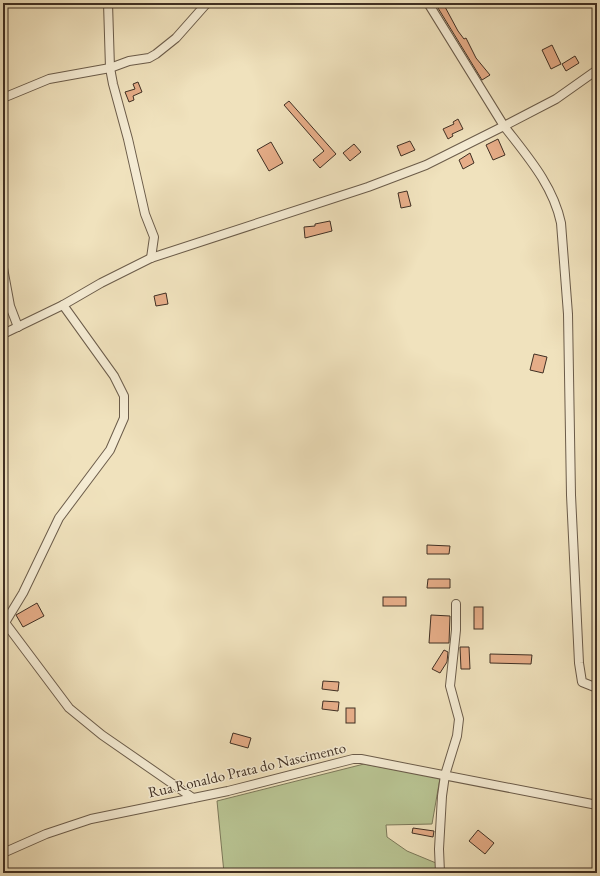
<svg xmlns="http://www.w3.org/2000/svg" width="600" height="876" font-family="'EB Garamond',serif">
  <rect width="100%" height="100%" fill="#f0e2bd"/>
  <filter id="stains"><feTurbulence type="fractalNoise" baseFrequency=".005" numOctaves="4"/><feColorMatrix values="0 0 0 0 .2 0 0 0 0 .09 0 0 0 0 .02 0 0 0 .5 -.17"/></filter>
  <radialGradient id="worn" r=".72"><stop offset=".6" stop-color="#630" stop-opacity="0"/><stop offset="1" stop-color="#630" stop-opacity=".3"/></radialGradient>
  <path fill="#b8c392" stroke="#7c795a" d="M364,764L440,778L432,824L386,825L387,837L407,851L436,863L437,873H224L217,801Z"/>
  <g fill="#e6ad88" stroke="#3f2f23">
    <path d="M444,5L458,31L464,39L466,38L476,58L490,75L482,80L438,8Z"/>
    <path d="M552,45L561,64L551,69L542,50Z"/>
    <path d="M575,56L579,63L566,71L562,64Z"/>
    <path d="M138,82L142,92L133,96L134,100L129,102L125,92L135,89L133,84Z"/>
    <path d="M289,101L336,154L320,168L313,160L324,151L284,105Z"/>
    <path d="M458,119L463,129L452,134L453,136L448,139L443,129L454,124L453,122Z"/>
    <path d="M498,139L505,155L493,160L486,145Z"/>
    <path d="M410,141L415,150L401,156L397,146Z"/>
    <path d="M271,142L283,163L269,171L257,150Z"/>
    <path d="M354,144L361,152L350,161L343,153Z"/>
    <path d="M470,153L474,163L463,169L459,160Z"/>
    <path d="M407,191L411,206L401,208L398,193Z"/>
    <path d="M330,221L332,231L305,238L304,227L315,226V224Z"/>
    <path d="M166,293L168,304L156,306L154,296Z"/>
    <path d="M534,354L547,357L543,373L530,370Z"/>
    <path d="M427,545L450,546L449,554H427Z"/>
    <path d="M428,579H450V588H427Z"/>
    <rect x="383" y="597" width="23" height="9"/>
    <path d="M37,603L44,616L23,627L16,615Z"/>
    <rect x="474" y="607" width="9" height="22"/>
    <path d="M431,615L450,616L449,643H429Z"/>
    <path d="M460,647H469L470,669H461Z"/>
    <path d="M444,650L448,652L447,662L440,673L432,669Z"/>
    <path d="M490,654L532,655L531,664L490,663Z"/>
    <path d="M323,681L339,682L338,691L322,689Z"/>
    <path d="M323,701L339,702L338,711L322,709Z"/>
    <rect x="346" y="708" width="9" height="15"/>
    <path d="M233,733L251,738L248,748L230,743Z"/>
    <path d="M413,828L434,831L433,837L412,833Z"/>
    <path d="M478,830L494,843L485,854L469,841Z"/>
  </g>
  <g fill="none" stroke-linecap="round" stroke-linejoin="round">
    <g stroke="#6b5c4a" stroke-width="10">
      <g id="minor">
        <path d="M108,3L110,68L113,84L128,139L145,214L154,237L151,258"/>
        <path d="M597,70L556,99L504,126C527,156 553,185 561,223L568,314L571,495L579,663L582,682L597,688"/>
        <path d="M3,98L49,79L110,68L129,61L149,58L156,54L176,38L207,3"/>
        <path d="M3,268L10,306L18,327"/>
        <path d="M3,334L63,305"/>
        <path d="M3,620L69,708L102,735L193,798"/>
        <path d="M3,626L23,593L59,518L110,450L124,418V396L114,376L63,305L101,283L151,258L368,187L426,165L504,126L428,3"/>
        <path d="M3,853L46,834L91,819L228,791L353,759H361L597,805"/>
        <path d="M440,873L439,849L442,796L445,775L457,736L459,719L450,686L456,630V604"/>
      </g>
    </g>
    <use href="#minor" stroke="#f5ecd4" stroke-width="8"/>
  </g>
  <g text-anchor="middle" stroke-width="3" stroke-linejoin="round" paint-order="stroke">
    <g font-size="15" fill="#3f2f23" stroke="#f5ecd4">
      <text transform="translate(247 770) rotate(-13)" y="5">Rua Ronaldo Prata do Nascimento</text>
    </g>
  </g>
  <rect width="600" height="876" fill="none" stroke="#f0e2bd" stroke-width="16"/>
  <rect x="4" y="4" width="592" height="868" fill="none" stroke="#3f2f23" stroke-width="2"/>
  <rect x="8" y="8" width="584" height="860" fill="none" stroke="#3f2f23"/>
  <rect width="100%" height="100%" filter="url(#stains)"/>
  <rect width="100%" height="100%" fill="url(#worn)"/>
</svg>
